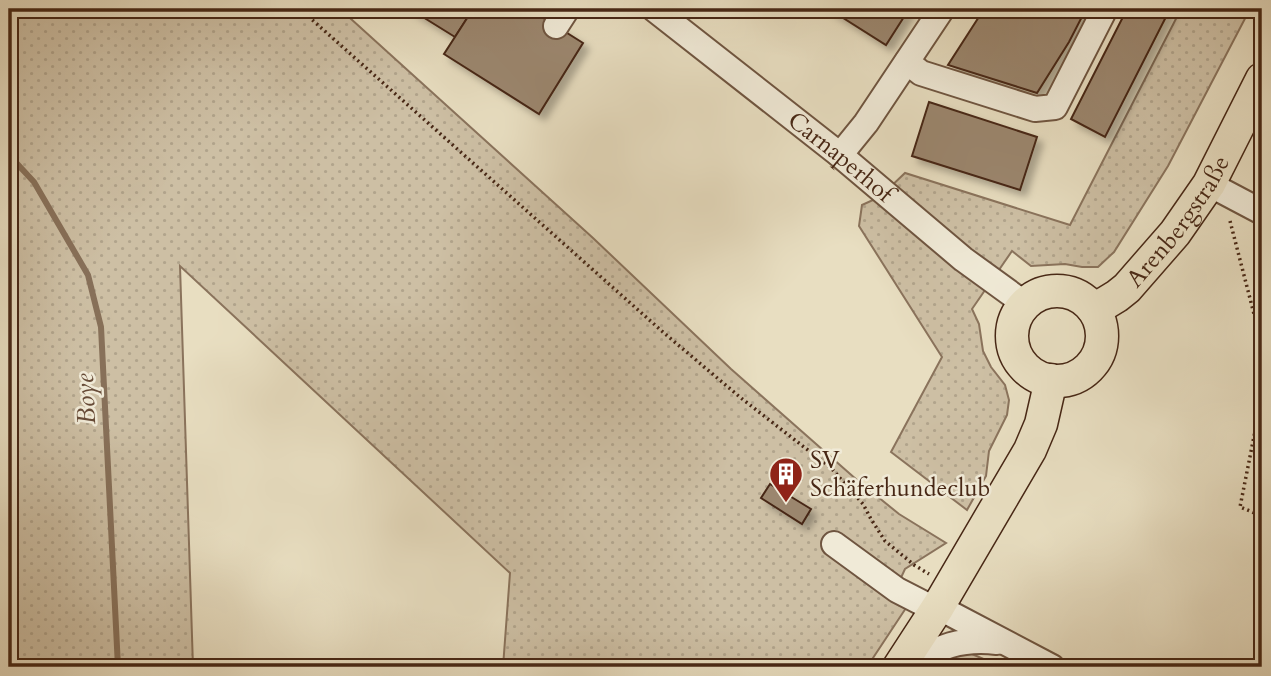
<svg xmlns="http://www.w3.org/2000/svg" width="1271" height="676" font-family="Cardo,serif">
  <defs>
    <pattern id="grass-dots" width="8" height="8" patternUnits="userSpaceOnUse" patternTransform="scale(1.75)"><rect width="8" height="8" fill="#cdbfa4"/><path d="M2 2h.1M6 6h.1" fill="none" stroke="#b1a48c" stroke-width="1.8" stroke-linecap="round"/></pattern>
    <filter id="shadow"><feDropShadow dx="6" dy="6" stdDeviation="3.5" flood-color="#0004"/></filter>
  </defs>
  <rect width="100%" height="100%" fill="#e8dec1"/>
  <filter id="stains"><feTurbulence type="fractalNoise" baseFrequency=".00286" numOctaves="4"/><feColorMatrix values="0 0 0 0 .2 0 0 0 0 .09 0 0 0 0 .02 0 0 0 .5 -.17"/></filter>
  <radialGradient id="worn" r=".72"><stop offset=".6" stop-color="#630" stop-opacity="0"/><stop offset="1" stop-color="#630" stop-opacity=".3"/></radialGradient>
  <g fill="url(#grass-dots)" stroke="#8a735c" stroke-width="2">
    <path d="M9,9H340L593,238L731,369L857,480L899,514L946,543L905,569L892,597L908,605L867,667H503L510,573L180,266L193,667H9Z"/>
    <path d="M1181,9H1250L1168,166L1114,252L1098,267H1082L1065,264L1031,266L1012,251L972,309L979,324L983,351L991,367L1005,385L1009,400L1007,415L989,451L986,476L967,510L891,452L942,357L859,226L862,205L884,195L886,191L905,173L1070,225Z"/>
    <path d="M935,638L1002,667H920Z"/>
  </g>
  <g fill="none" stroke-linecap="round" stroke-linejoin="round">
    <path stroke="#877059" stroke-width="6" d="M9,155L34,182L88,275L101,327L118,667"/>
  </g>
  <g fill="#9b866e" stroke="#472715" stroke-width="2" filter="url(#shadow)">
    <path d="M410,9H473L455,37Z"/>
    <path d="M473,9H529L583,43L539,114L444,54Z"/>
    <path d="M829,9H909L886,45Z"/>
    <path d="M984,9H1086L1069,42L1037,93L948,65Z"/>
    <path d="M1127,9H1170L1105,137L1071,119Z"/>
    <path d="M929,102L1037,137L1020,190L912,156Z"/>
    <path d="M770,484L811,509L802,524L761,498Z"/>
  </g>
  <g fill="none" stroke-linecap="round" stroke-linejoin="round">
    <g stroke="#6f5540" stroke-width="28">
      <g id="minor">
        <path id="s1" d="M654,9L840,155L963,259L1025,304"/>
        <path d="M556,26L567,9"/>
        <path d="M907,62L921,73L1035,109L1055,107L1105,9"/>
        <path d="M840,155L866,123L942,9"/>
        <path d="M1209,184L1262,212"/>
        <path d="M834,544L897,590L936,610"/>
        <path d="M938,607L1052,667"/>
        <path d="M909,667C936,646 963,638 997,642"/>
      </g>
    </g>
    <g stroke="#472715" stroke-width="35">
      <g id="major">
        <circle cx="1057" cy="336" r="45"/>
        <path id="s2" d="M1094,310L1117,296L1127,288L1175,233L1209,184L1262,79"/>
        <path d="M899,667L938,607L1030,450L1041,424L1051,380"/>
      </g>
    </g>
    <g stroke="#472715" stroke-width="3.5" stroke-dasharray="2 3.5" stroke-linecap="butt">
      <path d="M300,9L664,333L741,398L831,468L863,504L871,519L885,541L914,565L929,574"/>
      <path d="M1230,221L1262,345"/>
      <path d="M1262,396L1240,507L1262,516"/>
    </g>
    <use href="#minor" stroke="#f0ead7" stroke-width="24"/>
    <use href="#major" stroke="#e8dec1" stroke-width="32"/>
  </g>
  <defs>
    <g id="building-pin" transform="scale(1.75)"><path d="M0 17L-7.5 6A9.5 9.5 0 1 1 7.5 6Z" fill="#8f2418" stroke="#f0ead7"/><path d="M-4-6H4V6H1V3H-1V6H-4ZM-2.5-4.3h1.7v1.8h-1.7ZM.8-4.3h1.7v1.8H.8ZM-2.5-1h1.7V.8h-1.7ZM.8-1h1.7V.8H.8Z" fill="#fff"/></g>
  </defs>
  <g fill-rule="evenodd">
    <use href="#building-pin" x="786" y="474"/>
  </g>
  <g text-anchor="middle" stroke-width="5" stroke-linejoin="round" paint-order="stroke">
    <g font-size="24" fill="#472715" stroke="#f0ead7">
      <text dy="8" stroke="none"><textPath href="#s1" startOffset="238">Carnaperhof</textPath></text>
      <text dy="8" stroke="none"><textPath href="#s2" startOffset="124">Arenbergstraße</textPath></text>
    </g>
    <g font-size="24" fill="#472715" stroke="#f0ead7" text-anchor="start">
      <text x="810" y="468">SV<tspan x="810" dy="28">Schäferhundeclub</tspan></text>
    </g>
    <g font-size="26" font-style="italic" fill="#674b37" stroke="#f0ead7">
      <text transform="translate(85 399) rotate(-93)" y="9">Boye</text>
    </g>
  </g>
  <rect width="1271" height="676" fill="none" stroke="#e8dec1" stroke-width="35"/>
  <rect x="10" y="10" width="1250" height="655" fill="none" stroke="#472715" stroke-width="3.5"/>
  <rect x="18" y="18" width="1236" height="641" fill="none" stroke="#472715" stroke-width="2"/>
  <rect width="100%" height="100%" filter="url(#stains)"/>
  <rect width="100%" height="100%" fill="url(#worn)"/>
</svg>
